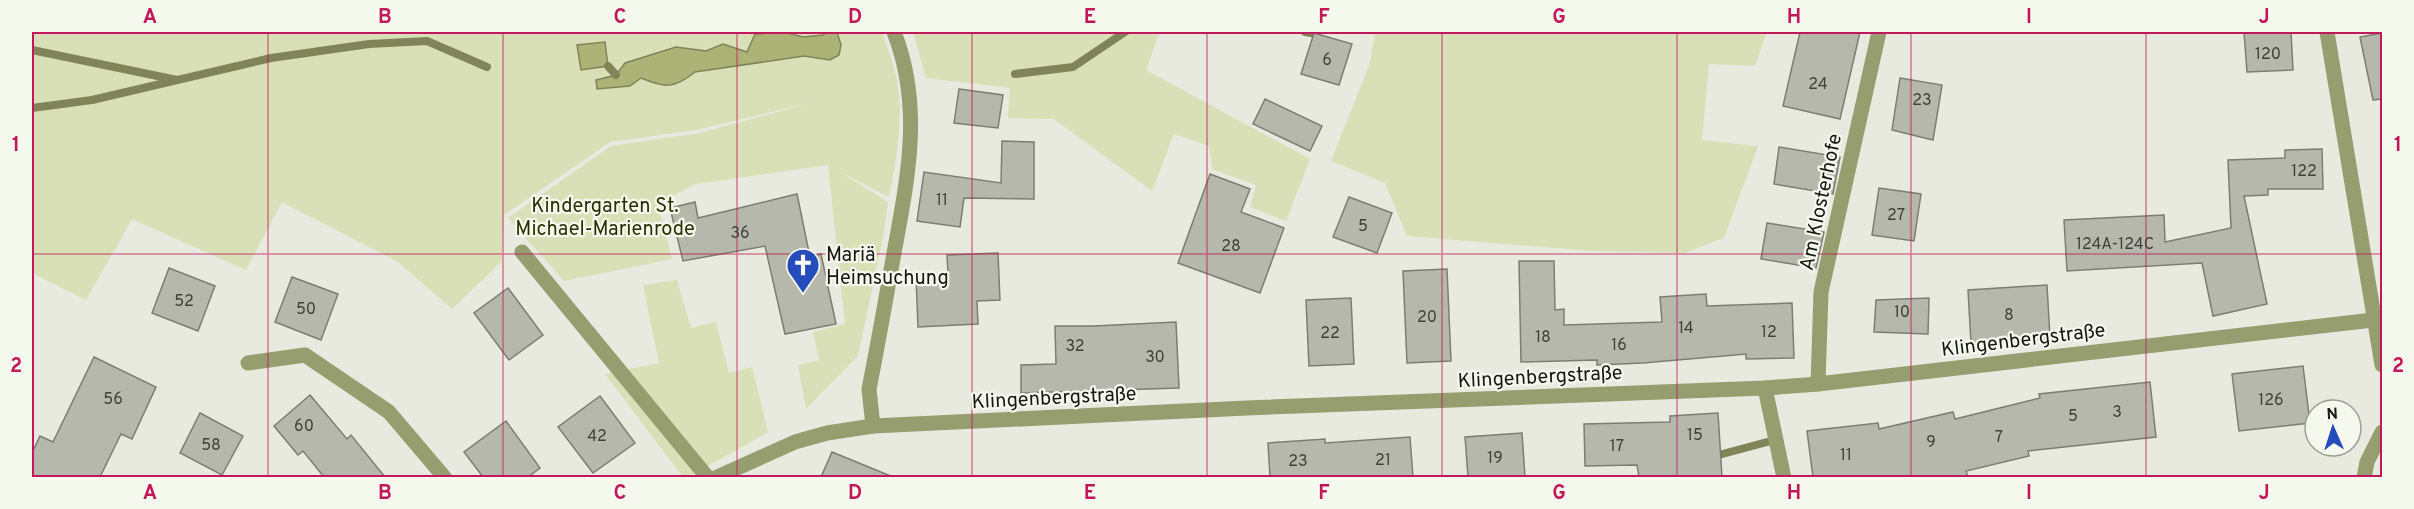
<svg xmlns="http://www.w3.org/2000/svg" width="2414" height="509" font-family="Overpass,sans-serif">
  <rect width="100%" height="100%" fill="#e8eadf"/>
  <g fill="#d9dfb7">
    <path d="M32,32H882C887,46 892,61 896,76C905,115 896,159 889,197L840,172L888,202L882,243L858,356L806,409L798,365L819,360L813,332L845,324L828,165L695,184L658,204L672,259L564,281L508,218L611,146L700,133L814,102L696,130L610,142L504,215L502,261L452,309L398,262L282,202L246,270L132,219L86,300L32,273Z"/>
    <path d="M913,32H1160L1146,70L1310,159L1286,221L1250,207L1256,185L1212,169L1209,146L1174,134L1152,191L1054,119L1008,118L1010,88L926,78Z"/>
    <path d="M1375,32H1767L1755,66L1709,64L1702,140L1758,146L1724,238L1684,253L1592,251L1407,236L1385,183L1331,161L1370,63Z"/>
    <path d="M677,280L691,328L716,322L729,373L752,367L768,432L689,477H683L605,374L659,363L643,285Z"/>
  </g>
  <g fill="#abb376" stroke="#7f8459" stroke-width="1.5">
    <path d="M784,32L803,37L823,35L826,32H837L841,45L839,55L830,60L804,56L695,72C674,89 665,88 641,78L630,86L597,89L596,80L616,75L625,63L676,47L706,51L723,44L747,52L755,34Z"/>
    <path d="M605,42L608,66L581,70L577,45Z"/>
  </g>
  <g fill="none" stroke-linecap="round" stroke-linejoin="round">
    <g stroke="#7f8459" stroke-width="8">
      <path d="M1305,32L1311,33"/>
      <path d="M32,50L177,80"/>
      <path d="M608,66L616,75"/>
      <path d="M1015,74L1073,67L1125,32"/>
      <path d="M32,108L92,100L271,58L369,44L427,41L487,67"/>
      <path d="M1711,457L1771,441"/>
    </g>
  </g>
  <g fill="#b6b8ac" stroke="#7c7e73" stroke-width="1.5">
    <path d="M1800,32H1860L1840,119L1783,106Z"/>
    <path d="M2244,32H2291L2293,70L2247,72Z"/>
    <path d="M1314,33L1352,44L1339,85L1301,74Z"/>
    <path d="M2382,33V99L2373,100L2360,37Z"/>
    <path d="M1900,78L1942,85L1933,140L1892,130Z"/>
    <path d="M959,89L1003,95L998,128L954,123Z"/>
    <path d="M1265,99L1322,126L1310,151L1253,124Z"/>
    <path d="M1002,141L1034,142V199L964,198L960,227L917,221L924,172L1001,183Z"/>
    <path d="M1779,147L1840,157L1833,194L1774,184Z"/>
    <path d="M2322,149L2323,189H2268V195L2244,196L2267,304L2213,316L2202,263L2067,271L2064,220L2164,215L2165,242L2231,228L2228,160L2285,158V150Z"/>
    <path d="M1210,174L1250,189L1241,212L1284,228L1260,293L1178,263Z"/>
    <path d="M1879,188L1921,194L1914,241L1872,235Z"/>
    <path d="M797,194L810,257L821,254L836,324L785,334L765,246L683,261L670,208L695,202L698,218Z"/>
    <path d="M1349,197L1392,213L1377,253L1333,237Z"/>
    <path d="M1767,223L1824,232L1816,268L1761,259Z"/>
    <path d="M998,253L1000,300L977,301L978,324L918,327L916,276L948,274L947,255Z"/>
    <path d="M1519,261H1554L1555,310L1564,309V325L1662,322L1660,297L1706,294L1707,306L1792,303L1794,358L1746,359V354L1643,363L1597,365V360L1521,362Z"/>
    <path d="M169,268L215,286L198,331L152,313Z"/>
    <path d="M1447,269L1451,361L1407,363L1403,271Z"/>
    <path d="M292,277L338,294L321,340L275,322Z"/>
    <path d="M2047,285L2050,338L1971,343L1968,290Z"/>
    <path d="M508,288L543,335L509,360L474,313Z"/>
    <path d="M1351,298L1354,364L1309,366L1306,300Z"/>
    <path d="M1929,298L1928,334L1874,332L1876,300Z"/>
    <path d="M1176,322L1179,388L1021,393V365L1056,364L1055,326H1094Z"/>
    <path d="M94,357L156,387L132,439L121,434L100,477H32V453L40,436L53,442Z"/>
    <path d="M2303,366L2310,423L2239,431L2232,374Z"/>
    <path d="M2150,382L2156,437L2028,451L2029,456L1966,471L1968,477H1813L1807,431L1878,423L1879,429L1953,412L1955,419L2040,398L2039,394Z"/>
    <path d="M310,395L347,439L351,435L385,477H324L303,451L298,455L274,426Z"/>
    <path d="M600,396L635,443L593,473L558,427Z"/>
    <path d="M200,413L243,436L222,475L180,453Z"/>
    <path d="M1718,413L1722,477H1639L1637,465L1585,466L1584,424L1670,422V416Z"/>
    <path d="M506,421L540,468L528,477H483L464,452Z"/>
    <path d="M1522,433L1525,477H1468L1465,437Z"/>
    <path d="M1410,437L1413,477H1270L1268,443L1325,439V443Z"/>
    <path d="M832,452L893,477H821Z"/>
  </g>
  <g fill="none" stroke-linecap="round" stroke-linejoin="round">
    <g stroke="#969d6f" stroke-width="15">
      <path d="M522,252L708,478"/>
      <path d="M248,363L305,355L389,412L445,478"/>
      <path d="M1818,384L1821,292L1879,32"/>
      <path d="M1765,388L1784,478"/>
      <path d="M873,426L869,389C878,344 886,298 894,253C908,177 923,106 894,32"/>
      <path d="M715,478L795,442L827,433L873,426L1247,408L1765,388L1818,384L2373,320"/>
      <path d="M2364,478L2367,462L2382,432"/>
    </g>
    <path stroke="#969d6f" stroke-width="15" d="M2327,32L2382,365"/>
  </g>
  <path fill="none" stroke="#c2185b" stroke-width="1.5" stroke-opacity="0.55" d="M268,32V478M503,32V478M737,32V478M972,32V478M1207,32V478M1442,32V478M1677,32V478M1911,32V478M2146,32V478M32,254H2382"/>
  <defs>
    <g id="church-pin" transform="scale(1.725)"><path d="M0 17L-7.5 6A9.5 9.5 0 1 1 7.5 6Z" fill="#244dbb" stroke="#f5f8ec"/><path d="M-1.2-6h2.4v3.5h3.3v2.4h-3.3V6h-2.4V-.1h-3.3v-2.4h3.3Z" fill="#fff"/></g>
  </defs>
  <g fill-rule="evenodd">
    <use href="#church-pin" x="803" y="265"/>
  </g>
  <g text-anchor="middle" stroke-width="4.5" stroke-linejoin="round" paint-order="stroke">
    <g font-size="16" fill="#40403a">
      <text x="2268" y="59">120</text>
      <text x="1327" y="65">6</text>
      <text x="1818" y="89">24</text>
      <text x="1922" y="105">23</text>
      <text x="2304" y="176">122</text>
      <text x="942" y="205">11</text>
      <text x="1896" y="220">27</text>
      <text x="1363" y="231">5</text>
      <text x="740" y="238">36</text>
      <text x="2115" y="249">124A-124C</text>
      <text x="1231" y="251">28</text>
      <text x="184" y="306">52</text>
      <text x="306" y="314">50</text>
      <text x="1902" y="317">10</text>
      <text x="2009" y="320">8</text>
      <text x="1427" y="322">20</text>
      <text x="1686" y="333">14</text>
      <text x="1769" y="337">12</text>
      <text x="1330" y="338">22</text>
      <text x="1543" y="342">18</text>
      <text x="1619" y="350">16</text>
      <text x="1075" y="351">32</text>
      <text x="1155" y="362">30</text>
      <text x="113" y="404">56</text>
      <text x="2271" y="405">126</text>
      <text x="2117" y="417">3</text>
      <text x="2073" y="421">5</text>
      <text x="304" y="431">60</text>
      <text x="1695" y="440">15</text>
      <text x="597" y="441">42</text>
      <text x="1999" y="442">7</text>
      <text x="1931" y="447">9</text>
      <text x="211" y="450">58</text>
      <text x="1617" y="451">17</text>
      <text x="1846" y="460">11</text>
      <text x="1495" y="463">19</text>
      <text x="1383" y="465">21</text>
      <text x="1298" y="466">23</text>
    </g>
    <g font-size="20" fill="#181814" stroke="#f5f8ec">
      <text transform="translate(1820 202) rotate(-78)" y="7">Am Klosterhofe</text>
      <text transform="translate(2023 339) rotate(-7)" y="7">Klingenbergstraße</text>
      <text transform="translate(1540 376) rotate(-3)" y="7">Klingenbergstraße</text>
      <text transform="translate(1054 397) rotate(-3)" y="7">Klingenbergstraße</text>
    </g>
    <g font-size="20" fill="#2c3000" stroke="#f5f8ec">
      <text x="605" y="212">Kindergarten St.<tspan x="605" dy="23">Michael-Marienrode</tspan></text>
    </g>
    <g font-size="20" fill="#181814" stroke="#f5f8ec" text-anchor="start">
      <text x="826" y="261">Mariä<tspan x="826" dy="23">Heimsuchung</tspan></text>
    </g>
  </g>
  <rect width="2414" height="509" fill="none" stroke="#f5f8ec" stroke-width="66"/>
  <g transform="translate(2333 428) rotate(357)"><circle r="28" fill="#f5f8ec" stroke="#9d9e96" stroke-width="1.5"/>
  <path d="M0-4.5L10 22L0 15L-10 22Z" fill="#244dbb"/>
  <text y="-9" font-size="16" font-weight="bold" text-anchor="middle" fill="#181814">N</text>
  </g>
  <rect x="33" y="33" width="2348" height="443" fill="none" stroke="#c2185b" stroke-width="2"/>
  <g font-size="20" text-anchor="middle" font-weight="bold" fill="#c2185b">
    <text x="150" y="23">A</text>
    <text x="385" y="23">B</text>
    <text x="620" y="23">C</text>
    <text x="855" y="23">D</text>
    <text x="1090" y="23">E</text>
    <text x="1324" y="23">F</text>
    <text x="1559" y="23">G</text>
    <text x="1794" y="23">H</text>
    <text x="2029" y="23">I</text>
    <text x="2264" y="23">J</text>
    <text x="16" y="151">1</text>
    <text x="2398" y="151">1</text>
    <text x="16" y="372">2</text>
    <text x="2398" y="372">2</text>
    <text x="150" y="499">A</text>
    <text x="385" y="499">B</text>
    <text x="620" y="499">C</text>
    <text x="855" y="499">D</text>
    <text x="1090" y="499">E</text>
    <text x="1324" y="499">F</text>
    <text x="1559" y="499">G</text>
    <text x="1794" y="499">H</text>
    <text x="2029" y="499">I</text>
    <text x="2264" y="499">J</text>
  </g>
</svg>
